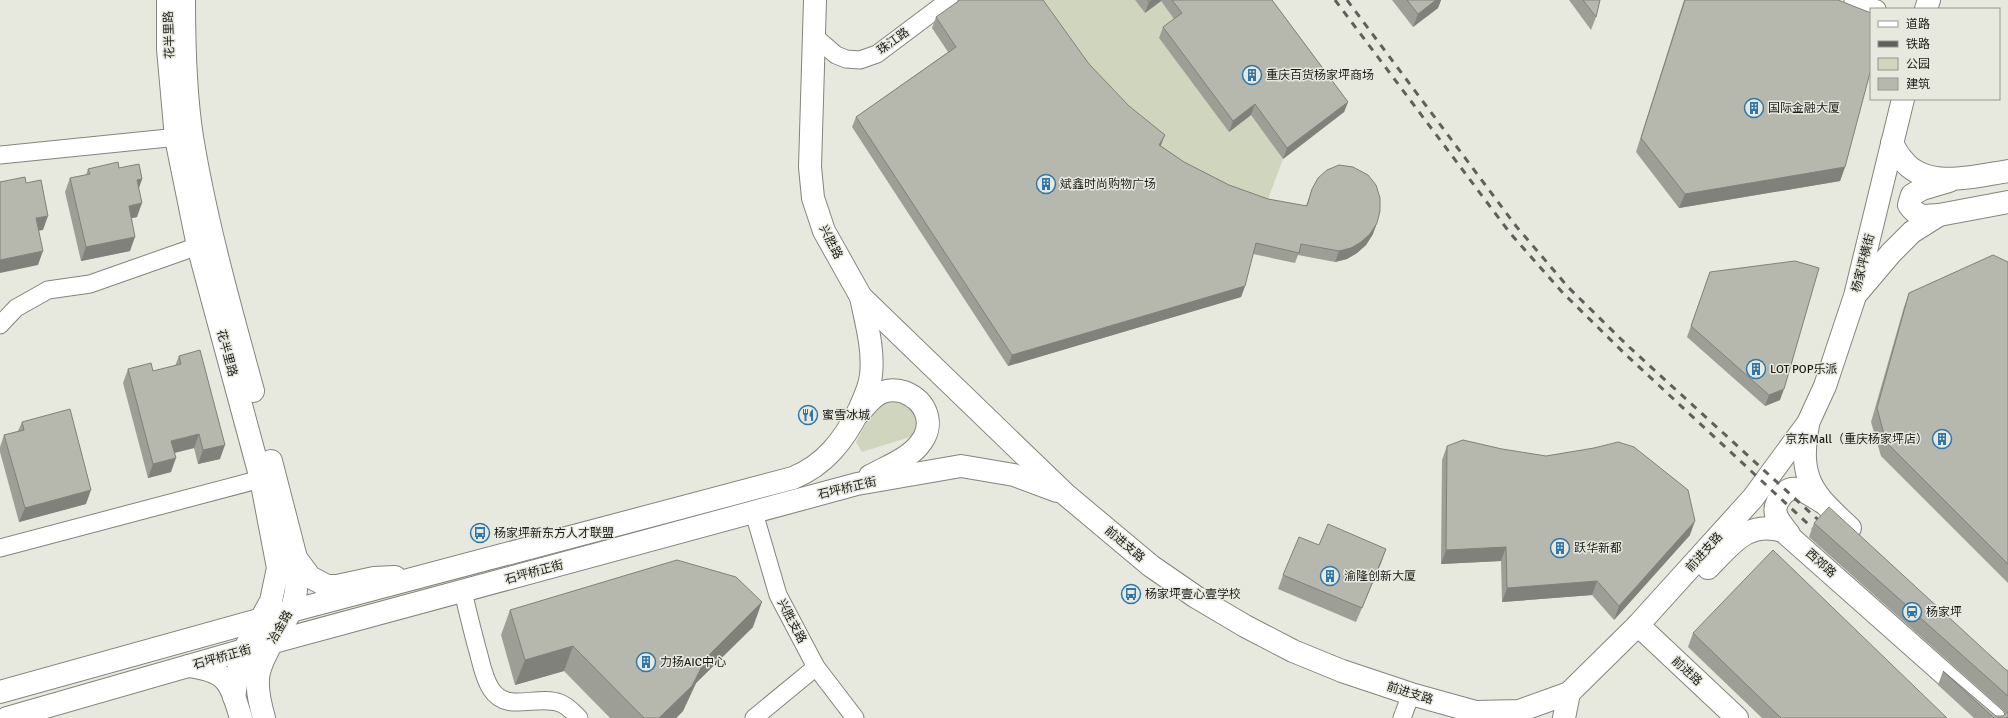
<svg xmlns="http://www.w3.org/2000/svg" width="2008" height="718" font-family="Signika,'Noto Sans SC',sans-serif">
  <rect width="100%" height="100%" fill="#e7e9df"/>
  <g fill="#d0d5be">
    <path d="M1032,0H1135L1145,13L1161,1L1178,24L1159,38L1229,131L1251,115L1283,159L1264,210L1180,173L1125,117Z"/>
    <path d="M901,398L919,416L916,430L910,437L862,452L856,442L876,405L880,402Z"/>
  </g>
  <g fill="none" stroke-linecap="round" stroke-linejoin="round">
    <g stroke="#83857b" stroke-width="19">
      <g id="street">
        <path d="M1853,0L1877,9"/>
        <path d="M814,36L836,55L846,59L860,60L877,54L949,0"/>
        <path d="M0,155L188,136"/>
        <path d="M0,325L16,308L48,290L90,284L198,246"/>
        <path d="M754,513L778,595L816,667L855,718"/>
        <path d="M0,548L261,479"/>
        <path d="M463,591C467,610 472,629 477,648C481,661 483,677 491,689C507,714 537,694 560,703C568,706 573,712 579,718"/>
        <path d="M754,718L816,667"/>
        <path d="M1402,718L1411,694"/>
      </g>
    </g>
    <g stroke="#83857b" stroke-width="24">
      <g id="secondary">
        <path d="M168,0V49L176,138L198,246L261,479L278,568L271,601L244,650L239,666L234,697"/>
        <path d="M184,0C184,45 185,92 192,137C206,222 230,307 253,391"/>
        <path d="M271,461L296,558L310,577L327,586H337L374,578L395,577"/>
        <path d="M1638,625L1737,718"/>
        <path d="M189,666C228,671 230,682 241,718"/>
        <path d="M264,718C253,679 256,669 277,634C282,626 288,618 291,610C298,593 297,576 296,558"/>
        <path d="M1564,718L1569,693"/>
      </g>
    </g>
    <g stroke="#83857b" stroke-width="24">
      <g id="primary">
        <path d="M815,0L810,167L813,198L824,231L861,297L1065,494L1151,566L1196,597L1245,626L1293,651L1342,671L1411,694L1476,712L1519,711L1569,693L1638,625L1753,498L1808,423L1825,386L1855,296L1903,99"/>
        <path d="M1926,9L1929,0"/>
        <path d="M1892,143C1895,149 1898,155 1902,159C1925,191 1976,176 2008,171"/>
        <path d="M1939,215C1924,216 1918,218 1909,205L1912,195L1922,189L1949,181"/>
        <path d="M1858,292L1891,253L1912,232L1939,215L2008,202"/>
        <path d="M860,412C867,404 873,395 883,392C890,389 897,390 904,392C927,401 936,425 919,445C908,459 886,467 870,476"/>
        <path d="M1808,425C1798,479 1812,493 1850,528"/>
        <path d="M1789,534C1778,520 1768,511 1783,494C1787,490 1791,488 1797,489C1806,491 1814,497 1822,502"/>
        <path d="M1708,568C1731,545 1747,520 1783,531L1994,718"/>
        <path d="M0,692L291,611L793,478C825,465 844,440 859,410C864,399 870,387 871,375C874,349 866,322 861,297"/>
        <path d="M7,718L244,650L857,484L961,466L1014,475L1057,491"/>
      </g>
    </g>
    <use href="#street" stroke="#fff" stroke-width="17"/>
    <use href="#secondary" stroke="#fff" stroke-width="22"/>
    <use href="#primary" stroke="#fff" stroke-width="22"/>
    <g stroke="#5e605a" stroke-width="3" stroke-dasharray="7 7" stroke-linecap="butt">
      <path d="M1335,0L1510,233L1563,293L1624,353L1821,536"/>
      <path d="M1347,0L1516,226L1568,287L1628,346L1825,526"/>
    </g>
  </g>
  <g fill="#9d9e96">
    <path d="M1135,0H1272L1348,102L1344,112L1283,159L1251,115L1229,132L1159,38L1163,27L1174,19L1161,1L1145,13Z"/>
    <path d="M1392,0H1441L1438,8L1413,27Z"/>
    <path d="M1569,0H1600L1596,17L1591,30Z"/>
    <path d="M1684,0H1838L1845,167L1840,181L1679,208L1636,152Z"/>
    <path d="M936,17L1089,64L1161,146L1184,162L1229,185L1268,199L1306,206L1312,189L1373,234L1366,245L1357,253L1347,259L1335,262L1298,255L1295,263L1253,254L1245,286L1241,297L1008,366L852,127L856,117L948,52L932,28Z"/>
    <path d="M119,168L142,179L139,188L137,217L132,218L130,251L81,261L65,192L70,178L86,175L88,169Z"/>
    <path d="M2008,262V583L1881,456L1871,422L1904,307L1909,293Z"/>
    <path d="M1710,272L1780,400L1765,406L1687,337Z"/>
    <path d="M179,356L220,459L198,464L194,448L174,453L171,472L148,478L123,383L128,369L153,371L175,366Z"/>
    <path d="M22,422L86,504L19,522L0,452V447L4,435L18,431Z"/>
    <path d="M1447,446L1690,535L1614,620L1592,595L1502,602L1501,561L1441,564L1442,460Z"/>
    <path d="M1814,523L2005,669L2008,671V718H1974L1938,685L1943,671L1996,716H2003L2006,714L2002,709L1809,537Z"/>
    <path d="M1319,545L1386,549L1381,563L1356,622L1278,589L1283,575Z"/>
    <path d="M510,610L753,627L696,683L683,711L676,718H610L564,671L515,685L501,635Z"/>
    <path d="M1693,633L1947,718H1762L1688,647Z"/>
  </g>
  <g fill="#7f817a">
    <path d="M1152,0H1161V1L1145,13L1149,2Z"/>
    <path d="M1436,0H1441L1438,8L1413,27L1418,14Z"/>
    <path d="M1348,102L1344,112L1283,159L1287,148Z"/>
    <path d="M1255,104L1251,115L1229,132L1233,121Z"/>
    <path d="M1165,135L1161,145L1155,156L1159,145Z"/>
    <path d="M1845,167L1840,181L1679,208L1685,194Z"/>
    <path d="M142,179L137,193V180Z"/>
    <path d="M142,203L137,217L124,220L129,206Z"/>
    <path d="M48,216L43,230L31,232L36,218Z"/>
    <path d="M1377,223L1373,234L1366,245L1357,253L1347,259L1335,262L1339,251Z"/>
    <path d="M135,237L130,251L81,261L86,247Z"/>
    <path d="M43,251L38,265L0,273V260Z"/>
    <path d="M1245,286L1241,297L1008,366L1012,355Z"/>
    <path d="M1784,389L1780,400L1765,406L1769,395Z"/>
    <path d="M199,434L194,448L166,455L171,441Z"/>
    <path d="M225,445L220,459L198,464L203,450Z"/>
    <path d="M176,458L171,472L148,478L153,464Z"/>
    <path d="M91,490L86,504L19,522L25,508Z"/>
    <path d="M1695,521L1690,535L1614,620L1619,606Z"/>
    <path d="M1506,547L1501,561L1441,564L1446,550Z"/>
    <path d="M1386,549L1381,563L1356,622L1362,608Z"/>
    <path d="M1597,581L1592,595L1502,602L1507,588Z"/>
    <path d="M762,602L753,627L696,683L683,711L676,718H659L706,658Z"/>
    <path d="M573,646L564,671L515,685L525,660Z"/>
  </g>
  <g fill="#b6b8ae" stroke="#7f817a">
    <path d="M960,0H1043L1089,64L1129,106L1165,135L1159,145L1184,162L1229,185L1268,199L1307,206L1312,189L1318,178L1327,170L1339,165L1353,167L1368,175L1376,185L1380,198V211L1377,223L1370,234L1361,242L1351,248L1339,251L1301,244L1299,253L1256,243L1245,286L1012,355L856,117L956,47L936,17Z"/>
    <path d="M1147,0H1152L1149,2Z"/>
    <path d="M1172,0H1272L1348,102L1287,148L1255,104L1233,121L1163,27L1182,13Z"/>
    <path d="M1407,0H1436L1418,14Z"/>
    <path d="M1583,0H1600L1596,17Z"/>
    <path d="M1685,0H1838L1871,13V69L1845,167L1685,194L1641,138Z"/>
    <path d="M118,162L119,168L139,164L142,179L137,180L142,203L129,206L135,237L86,247L70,178L90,174L88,169Z"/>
    <path d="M25,177L26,183L41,180L48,216L36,218L43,251L0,260V182Z"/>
    <path d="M1993,255L2008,262V564L1886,442L1877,408L1909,293Z"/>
    <path d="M1795,261L1819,268L1784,389L1769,395L1691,326L1710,272Z"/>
    <path d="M200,350L225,445L203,450L199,434L171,441L176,458L153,464L128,369L151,363L153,371L181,364L179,356Z"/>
    <path d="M70,409L91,490L25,508L4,435L24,430L22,422Z"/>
    <path d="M1463,440L1502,449L1546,456L1594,448L1618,442L1634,447L1688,490L1695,521L1619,606L1597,581L1507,588L1506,547L1446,550L1447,446Z"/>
    <path d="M1829,507L2005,669L2008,671V696L1814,523Z"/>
    <path d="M1328,524L1386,549L1362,608L1283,575L1299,537L1319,545Z"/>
    <path d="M1773,550L1947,718H1781L1693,633Z"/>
    <path d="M677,560L736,577L762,602L706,658L692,686L659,718H644L573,646L525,660L510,610Z"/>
    <path d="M1943,671L1996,716H2003L2008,712V718H1994Z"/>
  </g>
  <defs>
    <g id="building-ring" transform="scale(1)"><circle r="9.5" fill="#e7e9df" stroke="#2f77ab" stroke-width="1.5"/><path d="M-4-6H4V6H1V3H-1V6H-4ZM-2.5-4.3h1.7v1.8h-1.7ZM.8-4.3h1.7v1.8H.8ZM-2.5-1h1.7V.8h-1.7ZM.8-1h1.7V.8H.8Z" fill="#2f77ab"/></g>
    <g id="restaurant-ring" transform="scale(1)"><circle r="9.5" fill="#e7e9df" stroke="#2f77ab" stroke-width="1.5"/><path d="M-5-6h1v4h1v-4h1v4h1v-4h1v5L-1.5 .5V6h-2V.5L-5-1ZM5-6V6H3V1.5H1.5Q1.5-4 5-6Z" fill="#2f77ab"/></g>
    <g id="bus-ring" transform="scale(1)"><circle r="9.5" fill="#e7e9df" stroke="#2f77ab" stroke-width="1.5"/><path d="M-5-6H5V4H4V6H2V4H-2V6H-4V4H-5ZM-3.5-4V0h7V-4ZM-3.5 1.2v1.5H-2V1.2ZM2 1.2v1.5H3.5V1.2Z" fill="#2f77ab"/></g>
    <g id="station-ring" transform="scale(1)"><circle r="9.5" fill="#e7e9df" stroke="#2f77ab" stroke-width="1.5"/><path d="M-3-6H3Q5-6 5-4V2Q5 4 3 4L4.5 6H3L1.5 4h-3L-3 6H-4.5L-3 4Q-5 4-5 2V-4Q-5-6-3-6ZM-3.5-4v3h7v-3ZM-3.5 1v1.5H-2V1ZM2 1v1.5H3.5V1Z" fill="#2f77ab"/></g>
  </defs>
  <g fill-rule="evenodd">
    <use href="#building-ring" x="1252" y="75"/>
    <use href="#building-ring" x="1754" y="108"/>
    <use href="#building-ring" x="1046" y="184"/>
    <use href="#building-ring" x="1756" y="369"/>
    <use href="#restaurant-ring" x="808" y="415"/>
    <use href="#building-ring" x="1942" y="439"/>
    <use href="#bus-ring" x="480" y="533"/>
    <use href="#building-ring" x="1560" y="548"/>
    <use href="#building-ring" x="1330" y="576"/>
    <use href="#bus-ring" x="1131" y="594"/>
    <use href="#station-ring" x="1912" y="612"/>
    <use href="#building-ring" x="646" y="662"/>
  </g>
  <g text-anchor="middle" stroke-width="3" stroke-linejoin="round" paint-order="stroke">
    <g font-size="12" fill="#1c1d19" stroke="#e7e9df">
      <text transform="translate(169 35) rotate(-92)" y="4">花半里路</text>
      <text transform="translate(893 41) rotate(-36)" y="4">珠江路</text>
      <text transform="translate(831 242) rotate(63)" y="4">兴胜路</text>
      <text transform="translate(1863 263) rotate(-76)" y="4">杨家坪横街</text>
      <text transform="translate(227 353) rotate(75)" y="4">花半里路</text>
      <text transform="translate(847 488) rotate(-13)" y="4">石坪桥正街</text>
      <text transform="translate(1125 544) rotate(40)" y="4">前进支路</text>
      <text transform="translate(1704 552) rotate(-48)" y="4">前进支路</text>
      <text transform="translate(1821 563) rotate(42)" y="4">西郊路</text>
      <text transform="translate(534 572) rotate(-15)" y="4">石坪桥正街</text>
      <text transform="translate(792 621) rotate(62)" y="4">兴胜支路</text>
      <text transform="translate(280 627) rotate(-60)" y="4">冶金路</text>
      <text transform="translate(222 657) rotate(-16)" y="4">石坪桥正街</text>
      <text transform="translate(1687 671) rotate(43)" y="4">前进路</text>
      <text transform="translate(1410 693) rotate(17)" y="4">前进支路</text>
    </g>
    <g font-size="12" fill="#1c1d19" stroke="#e7e9df" text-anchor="start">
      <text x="1266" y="79">重庆百货杨家坪商场</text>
      <text x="1768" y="112">国际金融大厦</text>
      <text x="1060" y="188">斌鑫时尚购物广场</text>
      <text x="1770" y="373">LOT POP乐派</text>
      <text x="822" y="419">蜜雪冰城</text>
      <text x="1928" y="443" text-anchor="end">京东Mall（重庆杨家坪店）</text>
      <text x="494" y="537">杨家坪新东方人才联盟</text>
      <text x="1574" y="552">跃华新都</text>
      <text x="1344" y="580">渝隆创新大厦</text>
      <text x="1145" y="598">杨家坪壹心壹学校</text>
      <text x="1926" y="616">杨家坪</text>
      <text x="660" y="666">力扬AIC中心</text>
    </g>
  </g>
  <rect x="1870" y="8" width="130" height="92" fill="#e7e9df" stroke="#969790"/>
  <rect x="1878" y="21" width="20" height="6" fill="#ffffff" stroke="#969790"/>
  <text x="1906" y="28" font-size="12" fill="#1c1d19">道路</text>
  <rect x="1878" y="41" width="20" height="6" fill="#5e605a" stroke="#969790"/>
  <text x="1906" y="48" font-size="12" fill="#1c1d19">铁路</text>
  <rect x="1878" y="58" width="20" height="12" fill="#d0d5be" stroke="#969790"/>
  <text x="1906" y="68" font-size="12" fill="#1c1d19">公园</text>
  <rect x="1878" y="78" width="20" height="12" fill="#b6b8ae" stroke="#969790"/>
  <text x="1906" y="88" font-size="12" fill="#1c1d19">建筑</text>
</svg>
